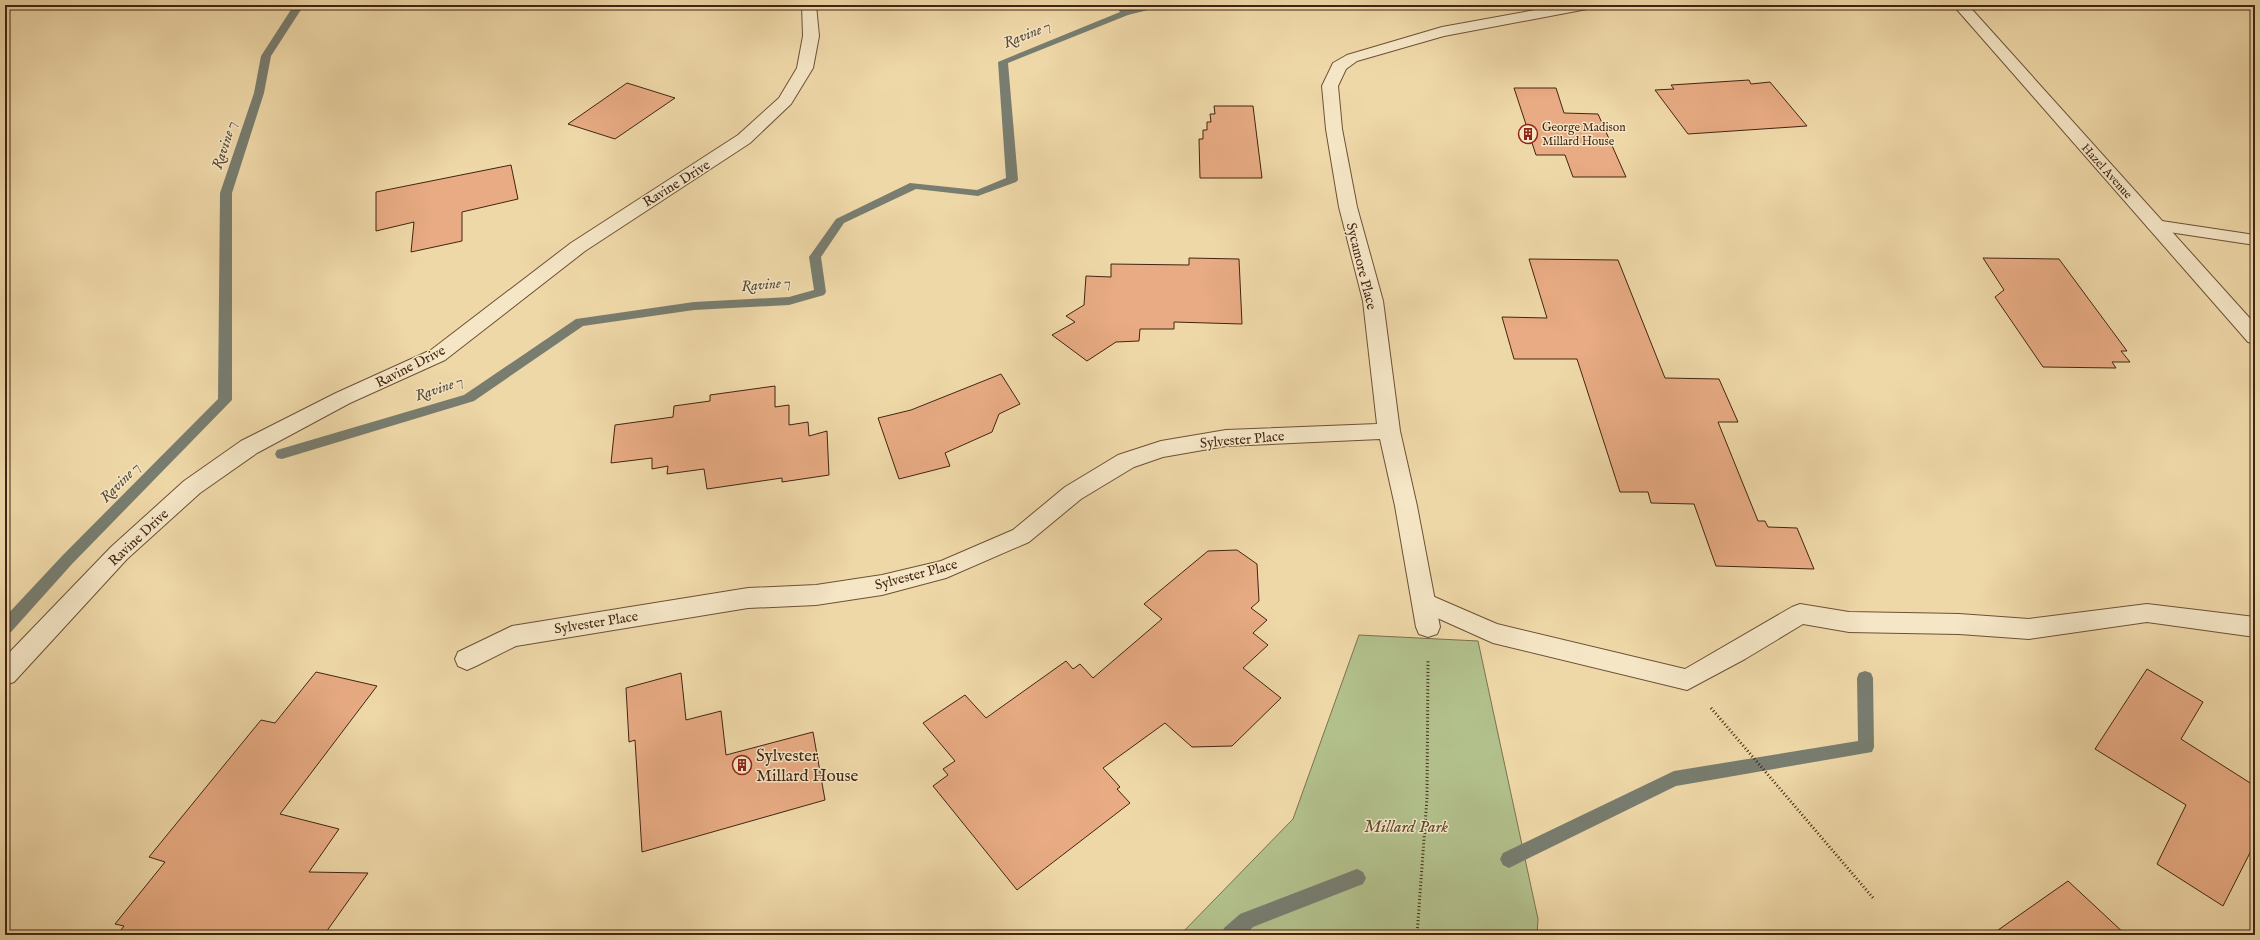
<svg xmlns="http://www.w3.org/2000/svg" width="2260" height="940" font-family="'IM FELL English',serif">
  <rect width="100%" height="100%" fill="#efd8a8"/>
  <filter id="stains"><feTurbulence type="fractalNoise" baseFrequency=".005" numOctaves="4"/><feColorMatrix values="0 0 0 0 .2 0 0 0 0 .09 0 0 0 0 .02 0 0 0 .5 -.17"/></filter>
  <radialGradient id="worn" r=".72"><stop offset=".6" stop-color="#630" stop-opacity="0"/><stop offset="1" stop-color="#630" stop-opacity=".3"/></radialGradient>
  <path fill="#b2c08c" stroke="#7a724e" d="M1359,635L1478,641L1538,919L1537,935H1180L1293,819Z"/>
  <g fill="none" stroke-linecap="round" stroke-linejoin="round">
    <g fill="#787d70" fill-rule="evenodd">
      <path d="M294,5H304L271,56L264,93L232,193V400L72,564L11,632L5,633V617L62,556L218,399L220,193L254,93L261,56Z"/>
      <path d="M1116,5H1126L1128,10L1150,5H1168L1128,15L1008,63L1018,180L1016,182L978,196L916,189L844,223L821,257L826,292L824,295L789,305L694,310L583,326L474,401L282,459L277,458L275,454L277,450L464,395L576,319L694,302L789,297L814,290L809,257L836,219L910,183L977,190L1006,178L998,62L1120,12Z"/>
      <path d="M1865,671L1871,673L1873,678L1874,747L1872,752L1676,786L1515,865L1509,868L1503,865L1500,859L1503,853L1674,771L1858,741L1857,678L1859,673Z"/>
      <path d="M1357,869L1363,872L1366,878L1363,884L1253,927L1245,935H1222L1224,928L1240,914Z"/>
    </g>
  </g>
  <g fill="#e8ab83" stroke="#422411">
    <path d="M1749,80L1751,84L1770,82L1807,126L1688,134L1655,90L1674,89L1671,85Z"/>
    <path d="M627,83L675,98L615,139L568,124Z"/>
    <path d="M1514,88H1556L1564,113L1598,114L1626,177H1573L1565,155H1536Z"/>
    <path d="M1214,106H1253L1262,178H1200L1199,139H1203V130H1207V122H1211L1210,114H1215Z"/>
    <path d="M511,165L518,199L462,212V241L411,252L414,222L376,231V192Z"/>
    <path d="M1189,258L1239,259L1242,324L1174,322V329H1140L1139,341L1116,342L1087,361L1052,335L1075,322L1066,316L1084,305L1086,276L1111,277V264L1189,265Z"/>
    <path d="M1983,258L2059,259L2127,351H2121L2130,362H2112L2116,368L2043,367L1995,297L2004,290Z"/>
    <path d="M1529,259L1618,260L1665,378L1719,379L1738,422H1718L1758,521H1765L1768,527L1797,528L1814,569L1716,566L1694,504L1651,503L1648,492H1620L1577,359H1514L1502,317L1547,318Z"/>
    <path d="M1001,374L1020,404L999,414L992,432L945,453L950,466L899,479L878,418L911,410Z"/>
    <path d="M775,386V407L789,405V425L808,422L809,436L827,431L829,475L782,482V478L707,489L704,469L667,474L668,466L652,469V458L611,463L615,425L673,417L674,406L710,401V395Z"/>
    <path d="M1237,550L1257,564L1259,601L1251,608L1267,620L1253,633L1268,645L1243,668L1281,698L1232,746L1192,747L1165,723L1103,768L1120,787L1117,789L1130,803L1017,890L933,786L948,775L943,769L955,761L923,723L965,695L986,718L1066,661L1073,669L1080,664L1093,678L1162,619L1144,604L1208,551Z"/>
    <path d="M2147,669L2203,702L2181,739L2255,786V843L2223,906L2157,864L2186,805L2095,749Z"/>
    <path d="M316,672L377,686L280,814L339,829L309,872L368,873L324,935H117L124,926L115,924L165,862L149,857L261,720L275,723Z"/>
    <path d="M681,673L686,720L721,711L726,755L813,732L825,800L642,852L635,740L629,742L626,688Z"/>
    <path d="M2068,881L2126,935H1991Z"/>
  </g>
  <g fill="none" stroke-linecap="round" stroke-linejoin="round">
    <g stroke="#6d5137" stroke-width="2">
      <g id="lane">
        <path d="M2155,220L2255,235V245L2149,229L2146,225L2149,221Z"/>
        <path d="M1423,592L1497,624L1685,669L1792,607L1800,604L1849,612L1959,614L2029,619L2147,604L2255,617V637L2147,622L2029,639L1959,634L1849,632L1803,624L1745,659L1687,690L1493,643L1415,608L1412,601L1415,594Z"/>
      </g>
    </g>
    <g stroke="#6d5137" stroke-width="2">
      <g id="street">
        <path d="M802,5H816L819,36L813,68L791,104L750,143L585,251L445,360L350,403L257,453L200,493L127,559L14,682L5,685V657L111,547L184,481L241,441L336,393L431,350L571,243L738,135L779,98L797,68L803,36Z"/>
        <path d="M1563,5H1594L1587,9L1444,36L1357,61L1346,69L1338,86L1342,129L1357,207L1383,301L1400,431L1417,506L1440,627L1437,634L1428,637L1419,634L1416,627L1395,506L1380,439L1226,446L1163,457L1134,467L1081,499L1029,542L946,578L882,595L816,605L748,608L516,646L476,666L467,670L458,666L455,659L458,652L512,626L748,588L816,585L882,575L941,561L1013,530L1065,487L1118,455L1161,441L1226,430L1377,424L1363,301L1339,207L1326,129L1322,86L1333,63L1347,55L1442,27Z"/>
        <path d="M1953,5H1968L2255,324V344L2248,342Z"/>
      </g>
    </g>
    <g stroke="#422411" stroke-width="3" stroke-dasharray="1 2.5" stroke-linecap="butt">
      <path d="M1711,708L1874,899"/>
      <path d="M1417,935L1427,798L1428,661"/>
    </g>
    <use href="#lane" fill="#f5e6c6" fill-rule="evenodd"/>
    <use href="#street" fill="#f5e6c6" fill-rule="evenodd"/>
  </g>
  <defs>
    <g id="building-ring" transform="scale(1)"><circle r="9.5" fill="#f5e6c6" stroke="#8f2418" stroke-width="1.5"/><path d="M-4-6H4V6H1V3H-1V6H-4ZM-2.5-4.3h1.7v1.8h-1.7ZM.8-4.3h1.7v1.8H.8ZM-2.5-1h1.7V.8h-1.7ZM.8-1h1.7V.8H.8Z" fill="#8f2418"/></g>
  </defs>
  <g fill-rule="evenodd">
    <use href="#building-ring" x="1528" y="134"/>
    <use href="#building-ring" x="742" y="765"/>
  </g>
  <g text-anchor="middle" stroke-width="3" stroke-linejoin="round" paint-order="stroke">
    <g font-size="12" fill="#422411" stroke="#f5e6c6" text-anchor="start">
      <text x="1542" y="131">George Madison<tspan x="1542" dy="14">Millard House</tspan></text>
    </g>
    <g font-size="12" fill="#422411" stroke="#f5e6c6">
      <text transform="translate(2107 171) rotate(48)" y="4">Hazel Avenue</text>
    </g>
    <g font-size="14" fill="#422411" stroke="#f5e6c6">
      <text transform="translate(676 183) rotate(-32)" y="5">Ravine Drive</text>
      <text transform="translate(1362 266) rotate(76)" y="5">Sycamore Place</text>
      <text transform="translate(410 366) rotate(-27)" y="5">Ravine Drive</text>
      <text transform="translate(1242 439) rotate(-5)" y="5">Sylvester Place</text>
      <text transform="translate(138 537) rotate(-43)" y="5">Ravine Drive</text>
      <text transform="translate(916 574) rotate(-15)" y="5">Sylvester Place</text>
      <text transform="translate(596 622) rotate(-9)" y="5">Sylvester Place</text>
    </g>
    <g font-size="15" font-style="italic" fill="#584938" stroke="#f5e6c6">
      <text transform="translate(1027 34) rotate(-22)" y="5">Ravine 7</text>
      <text transform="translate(224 145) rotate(-72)" y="5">Ravine 7</text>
      <text transform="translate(766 284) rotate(-5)" y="5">Ravine 7</text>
      <text transform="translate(439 388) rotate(-19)" y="5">Ravine 7</text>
      <text transform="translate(120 482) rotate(-45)" y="5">Ravine 7</text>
    </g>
    <g font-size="17" fill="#422411" stroke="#f5e6c6" text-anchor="start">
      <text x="756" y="761">Sylvester<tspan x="756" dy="20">Millard House</tspan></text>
    </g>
    <g font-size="17" font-style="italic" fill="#5e4b30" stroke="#f5e6c6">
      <text x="1406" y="832">Millard Park</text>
    </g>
  </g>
  <rect width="2260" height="940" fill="none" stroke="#efd8a8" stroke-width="20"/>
  <rect x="6" y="6" width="2248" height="928" fill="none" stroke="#422411" stroke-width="2"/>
  <rect x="10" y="10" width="2240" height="920" fill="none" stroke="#422411"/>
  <rect width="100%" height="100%" filter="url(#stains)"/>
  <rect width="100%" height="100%" fill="url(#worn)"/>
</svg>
